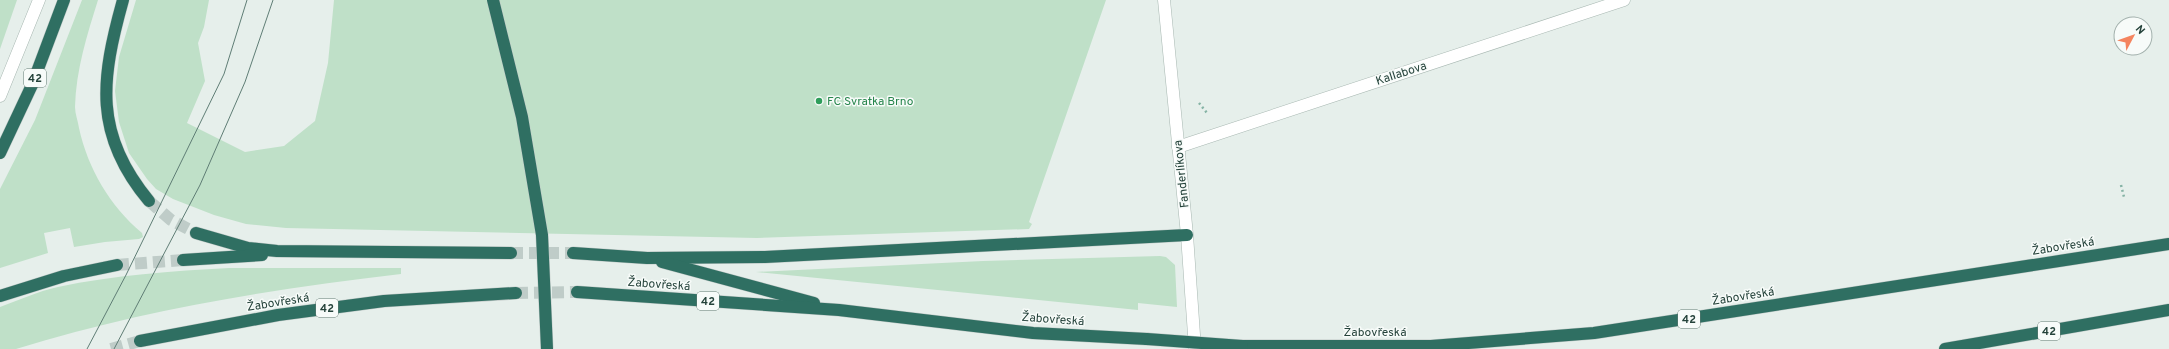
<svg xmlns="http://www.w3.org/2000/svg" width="2169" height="349" font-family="Overpass,sans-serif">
  <rect width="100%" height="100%" fill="#e6efeb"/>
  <g fill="#bfe0c8">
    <path d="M0,0H17L0,49Z"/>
    <path d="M82,0H98C87,35 76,70 75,107C75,114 78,121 79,128C88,169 110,206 142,233L143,237L139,239L105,242L74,247L70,228L44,233L48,253L0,268V189L35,120Z"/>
    <path d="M136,0H209L204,27L198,43L205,81L187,123L245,152L284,146L315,121L328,63L334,0H1106L1029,222L1032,224L1029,229L757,238L286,228L246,224L214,215L173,199L156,189L147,179L129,153L119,122L115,91L119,57Z"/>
    <path d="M1160,256L1166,257L1175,265L1177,307L1138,303V310L756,272L983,261Z"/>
    <path d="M229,268H401V274C271,289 141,310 16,349H0V307C19,300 39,291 58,287C114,275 172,271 229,268Z"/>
  </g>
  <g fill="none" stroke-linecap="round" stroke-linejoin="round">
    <g stroke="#bfccc8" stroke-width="12" stroke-dasharray="12 6" stroke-linecap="butt">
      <path d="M149,201L171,220L196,233"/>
      <path d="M511,253H573"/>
      <path d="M117,265L183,260"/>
      <path d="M516,293L577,292"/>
      <path d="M111,349L140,341"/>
    </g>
    <g stroke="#a8b8b2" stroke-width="13">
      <path id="lane" d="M0,96L39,0"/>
    </g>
    <g stroke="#a8b8b2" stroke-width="13">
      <g id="street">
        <path d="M1164,0L1187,235L1195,349"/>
        <path d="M1178,147L1624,0"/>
      </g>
    </g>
    <g stroke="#c2cac8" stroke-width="13">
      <g id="highway">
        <path d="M123,0C101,79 93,134 149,201"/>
        <path d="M0,153L32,85L64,0"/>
        <path d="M196,233L248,248L277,251L511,253"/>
        <path d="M573,253L647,258L765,257L1187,235"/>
        <path d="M183,260L262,255"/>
        <path d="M662,262L814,303"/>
        <path d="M577,292L839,310L1033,333L1147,339"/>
        <path d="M0,296L64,276L117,265"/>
        <path d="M140,341L278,315L384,301L516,293"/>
        <path d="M1242,346H1431L1594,333L2169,244"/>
        <path d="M1945,349L2169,310"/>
      </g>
    </g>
    <g stroke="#86b3a5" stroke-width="2.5" stroke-dasharray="2 3" stroke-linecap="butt">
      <path d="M1199,103L1207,113"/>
      <path d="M2121,185L2124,197"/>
    </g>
    <use href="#lane" stroke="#fff" stroke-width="12"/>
    <use href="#street" stroke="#fff" stroke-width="12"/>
    <use href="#highway" stroke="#2f6f62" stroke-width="12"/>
    <g stroke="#5f7d75" stroke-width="1">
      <path d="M87,349L126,275L224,74L247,0"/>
      <path d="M114,349L200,185L245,82L273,0"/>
    </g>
    <g stroke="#c2cac8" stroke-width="13" stroke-linecap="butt">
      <g id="highway-bridge">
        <path d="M493,0L522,117L542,235L547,349"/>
        <path d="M1147,339L1242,346"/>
      </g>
    </g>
    <use href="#highway-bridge" stroke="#2f6f62" stroke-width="12"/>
  </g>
  <circle fill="#2e9e5b" stroke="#f7fbf9" stroke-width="1.5" cx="819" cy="101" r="4"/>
  <g text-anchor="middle" stroke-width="3" stroke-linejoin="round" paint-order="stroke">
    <g fill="#f7fbf9" stroke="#637a73" stroke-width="1">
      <rect x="24" y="69" width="22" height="18" rx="3"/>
      <rect x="697" y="292" width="22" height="18" rx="3"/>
      <rect x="316" y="299" width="22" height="18" rx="3"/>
      <rect x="1678" y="310" width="22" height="18" rx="3"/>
      <rect x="2038" y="322" width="22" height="18" rx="3"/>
    </g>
    <g font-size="11" font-weight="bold" fill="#24423a">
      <text x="35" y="82">42</text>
      <text x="708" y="305">42</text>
      <text x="327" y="312">42</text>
      <text x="1689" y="323">42</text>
      <text x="2049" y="335">42</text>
    </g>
    <g font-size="12" fill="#24423a" stroke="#f7fbf9">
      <text transform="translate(1401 73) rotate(-18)" y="4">Kallabova</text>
      <text transform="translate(1181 174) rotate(-96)" y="4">Fanderlíkova</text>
      <text transform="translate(2063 246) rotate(-9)" y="4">Žabovřeská</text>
      <text transform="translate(659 284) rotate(4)" y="4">Žabovřeská</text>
      <text transform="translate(1743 296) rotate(-9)" y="4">Žabovřeská</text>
      <text transform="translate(278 302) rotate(-9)" y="4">Žabovřeská</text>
      <text transform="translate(1053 319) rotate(4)" y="4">Žabovřeská</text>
      <text x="1375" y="336">Žabovřeská</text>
    </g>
    <g font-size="12" fill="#27864d" stroke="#f7fbf9" text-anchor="start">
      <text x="827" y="105">FC Svratka Brno</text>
    </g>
  </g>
  <g transform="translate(2133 36) rotate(49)"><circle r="19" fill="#f7fbf9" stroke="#a3b1ad"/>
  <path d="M0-3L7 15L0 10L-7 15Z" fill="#f4845f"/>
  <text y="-6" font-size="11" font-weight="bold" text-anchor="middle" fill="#24423a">N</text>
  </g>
</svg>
